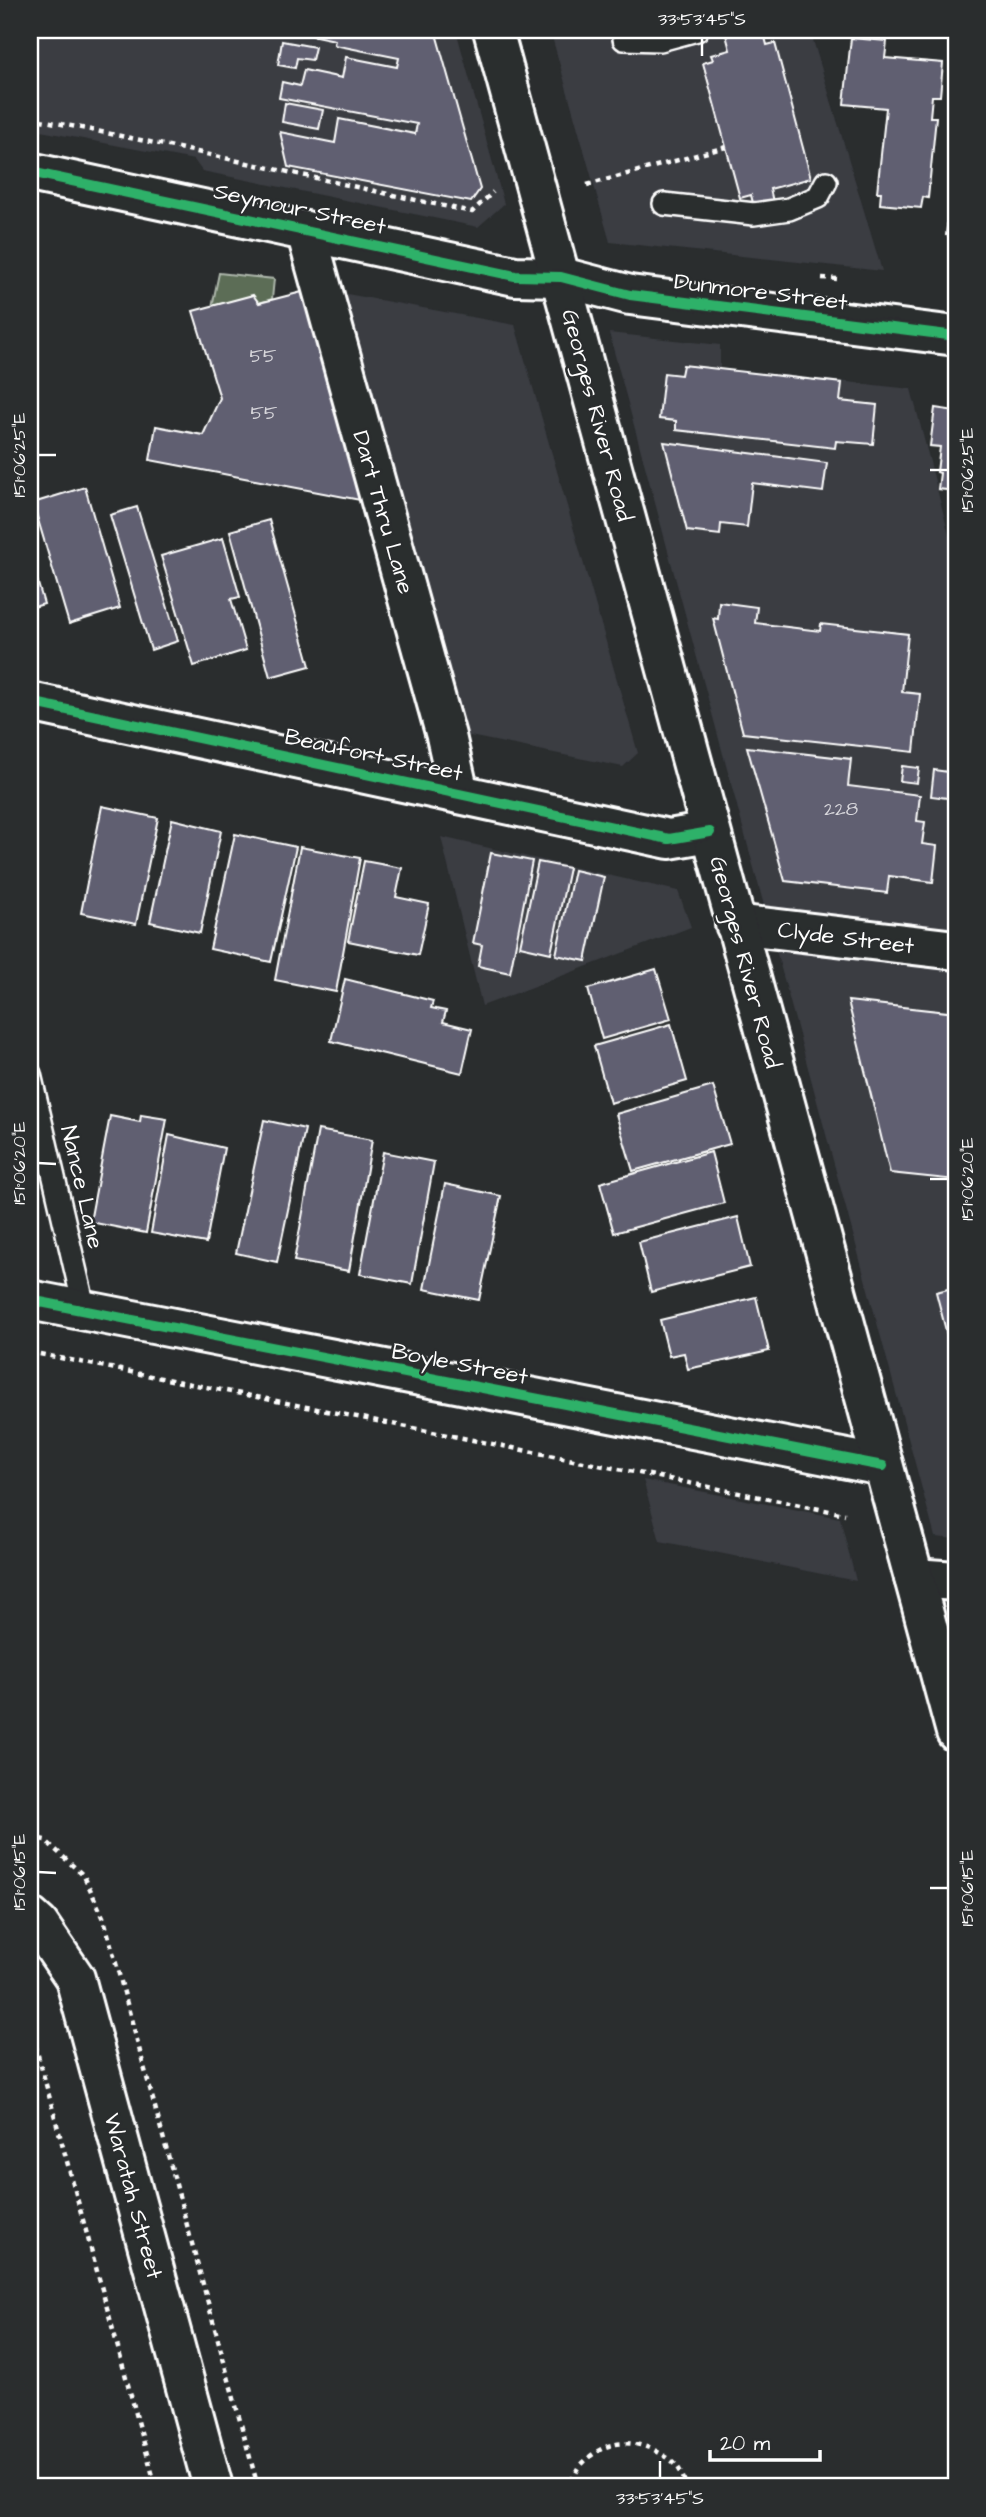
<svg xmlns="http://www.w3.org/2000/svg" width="986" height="2517" font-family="'Architects Daughter',sans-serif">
  <rect width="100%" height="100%" fill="#2a2d2e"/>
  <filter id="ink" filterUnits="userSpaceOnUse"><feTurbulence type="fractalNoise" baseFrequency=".0143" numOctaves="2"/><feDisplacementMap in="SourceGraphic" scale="14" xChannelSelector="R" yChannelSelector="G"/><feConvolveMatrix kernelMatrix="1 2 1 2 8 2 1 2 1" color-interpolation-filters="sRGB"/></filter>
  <g filter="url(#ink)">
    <g fill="#3a3c42">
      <path d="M30,30H456L504,204L478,227L202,171L194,160L30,129Z"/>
      <path d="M550,30H810L882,271L610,242Z"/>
      <path d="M347,294L515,325L638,753L623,767L460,734L338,305Z"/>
      <path d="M609,333L720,345V368L911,389L956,562V857L951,900L956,908V1539L935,1537Z"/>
      <path d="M441,837L678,891L691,927L482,1006Z"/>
      <path d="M643,1480L840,1518L856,1581L660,1541Z"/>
    </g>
    <path fill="#5b6d57" stroke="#adb6ab" stroke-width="2" d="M219,273L274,279L272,299L259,303L212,307Z"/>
    <g fill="#615f71" stroke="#fff" stroke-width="2">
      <path d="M287,30H435L480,189L471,202L288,167L280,132L335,143L339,119L415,134L417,124L279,98L282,82L300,86L304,70L342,78L346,57L397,67L399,58L334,45L335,40Z"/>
      <path d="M725,31L765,37L767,45L775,43L811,178L770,189L774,206L755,211L751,195L740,198L703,63L713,60L711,55L730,50Z"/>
      <path d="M851,38L887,41L885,58L943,63L940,96H932L930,117H936L928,198L923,197L921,208L880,204L881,192H877L886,108L844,104Z"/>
      <path d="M282,41L315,47L312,60L297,58L295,68L278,65Z"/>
      <path d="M285,103L323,110L319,129L282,122Z"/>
      <path d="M956,150V236L946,235Z"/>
      <path d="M302,292L360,500L150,460L156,426L203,435L220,398L193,311L253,295L259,303Z"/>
      <path d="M683,365L842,383L840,401L877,405L873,444L836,441L835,448L676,430V421L659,419L664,373L681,375Z"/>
      <path d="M935,408L956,411V491L938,489L940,473L937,472L940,447L930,446Z"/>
      <path d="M664,442L827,463L823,492L752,483L747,527L721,524L720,535L687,531Z"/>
      <path d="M85,487L120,608L69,624L33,503Z"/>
      <path d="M137,507L178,641L151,650L110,515Z"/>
      <path d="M269,520L310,666L270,677L230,531Z"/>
      <path d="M223,538L240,597L231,599L246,650L194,666L161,556Z"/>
      <path d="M30,556L44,604L30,608Z"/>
      <path d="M719,602L757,607L755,623L820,631L821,624L908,634L902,692L920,694L914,752L743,733L713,618L718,619Z"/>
      <path d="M747,747L851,759L848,786L920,795L917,821L925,822L922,844L937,846L933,882L889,876L887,893L785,881Z"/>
      <path d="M902,766L919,768L917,783L900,781Z"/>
      <path d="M934,770L956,773V799L931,796Z"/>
      <path d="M102,806L158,818L136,924L81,913Z"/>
      <path d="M172,819L221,831L200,933L150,922Z"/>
      <path d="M235,834L296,847L271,962L210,949Z"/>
      <path d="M300,847L360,858L336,992L275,980Z"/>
      <path d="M491,853L532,861L510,973L478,966L482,945L473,943Z"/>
      <path d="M364,861L402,868L396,897L429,904L418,955L348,941Z"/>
      <path d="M538,862L569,868L551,953L520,946Z"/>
      <path d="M574,870L604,877L586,961L556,955Z"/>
      <path d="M656,969L671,1019L602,1039L588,989Z"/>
      <path d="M345,979L433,1001L431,1008L446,1011L443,1022L472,1029L462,1073L331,1041Z"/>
      <path d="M848,1001L956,1013V1180L890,1173Z"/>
      <path d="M671,1024L687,1081L610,1103L594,1046Z"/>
      <path d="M713,1086L730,1144L633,1171L616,1114Z"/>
      <path d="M141,1115L167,1119L146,1233L90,1222L110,1116L140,1122Z"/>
      <path d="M264,1120L305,1129L277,1262L236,1253Z"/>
      <path d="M318,1130L372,1140L349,1271L294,1261Z"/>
      <path d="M169,1135L224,1148L206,1243L151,1233Z"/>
      <path d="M383,1152L434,1162L412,1284L360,1274Z"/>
      <path d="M711,1152L724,1203L614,1233L600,1183Z"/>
      <path d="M445,1184L501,1196L479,1300L424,1289Z"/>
      <path d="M738,1217L750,1267L651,1292L639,1242Z"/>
      <path d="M956,1287V1353L952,1354L936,1292Z"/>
      <path d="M756,1297L769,1351L688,1369L684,1353L669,1356L660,1320Z"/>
    </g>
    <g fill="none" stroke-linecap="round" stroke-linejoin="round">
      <g stroke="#fff" stroke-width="26">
        <g id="service">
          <path d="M624,39L660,40L697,30"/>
          <path d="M664,204L754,214L789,209L818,197L826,182"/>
          <path d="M30,1074L85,1311"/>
        </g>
      </g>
      <g stroke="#fff" stroke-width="44">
        <g id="minor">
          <path d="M30,172L515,276L561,277L630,295L956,336"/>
          <path d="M306,231L446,736L459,794"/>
          <path d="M30,702L669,839L710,832"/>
          <path d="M735,924L956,950"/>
          <path d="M30,1300L883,1466"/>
          <path d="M914,1578L956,1581"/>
          <path d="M30,1917L39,1925L75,1978L213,2487"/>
        </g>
      </g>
      <g stroke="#fff" stroke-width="44">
        <path id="primary" d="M493,30L956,1732"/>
      </g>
      <g stroke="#fff" stroke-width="4.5" stroke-dasharray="5 5" stroke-linecap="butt">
        <path d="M30,118C178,146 325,181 472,212L493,192"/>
        <path d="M587,185L726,147"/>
        <path d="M822,278L838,279"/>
        <path d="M30,1352L845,1514"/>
        <path d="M30,1837L45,1840L84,1876L104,1919L258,2487"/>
        <path d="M30,2026L156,2487"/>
        <path d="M552,2487C556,2486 564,2485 568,2483C574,2479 577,2470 581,2465C602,2442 627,2437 656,2451C675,2461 681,2467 686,2487"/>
      </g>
      <use href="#service" stroke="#2a2d2e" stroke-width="21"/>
      <use href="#minor" stroke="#2a2d2e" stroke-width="38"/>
      <use href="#primary" stroke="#2a2d2e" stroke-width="38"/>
      <g stroke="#2a2d2e" stroke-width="15">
        <g id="cycleway">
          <path d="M30,172L515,276L561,277L630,295L956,336"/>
          <path d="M30,702L669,839L710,832"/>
          <path d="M30,1300L883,1466"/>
        </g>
      </g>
      <use href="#cycleway" stroke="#2db169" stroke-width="10"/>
    </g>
  </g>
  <path fill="none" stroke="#fff" stroke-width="2.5" d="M702,56V38M38,455H56M930,470H948M38,1163L56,1164M930,1179H948M38,1872L56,1873M930,1888H948M660,2478V2461"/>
  <g text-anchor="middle" stroke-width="5" stroke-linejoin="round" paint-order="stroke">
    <g font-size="19" fill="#d8d7dc">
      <text x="263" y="362">55</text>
      <text x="264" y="419">55</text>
      <text x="841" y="815">228</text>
    </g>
    <g font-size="23" fill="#fff" stroke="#2a2d2e">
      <text transform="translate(300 208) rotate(12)" y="8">Seymour Street</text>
      <text transform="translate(761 291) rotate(7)" y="8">Dunmore Street</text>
      <text transform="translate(598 415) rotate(75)" y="8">Georges River Road</text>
      <text transform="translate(384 512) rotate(74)" y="8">Dart Thru Lane</text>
      <text transform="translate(374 754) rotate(12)" y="8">Beaufort Street</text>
      <text transform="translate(846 937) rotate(7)" y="8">Clyde Street</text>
      <text transform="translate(746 962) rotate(75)" y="8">Georges River Road</text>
      <text transform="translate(83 1187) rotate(77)" y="8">Nance Lane</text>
      <text transform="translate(460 1363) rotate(11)" y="8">Boyle Street</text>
      <text transform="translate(134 2196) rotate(75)" y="8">Waratah Street</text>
    </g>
  </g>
  <rect width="986" height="2517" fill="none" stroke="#2a2d2e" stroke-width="77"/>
  <path d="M710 2450v10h110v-10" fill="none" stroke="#ffffff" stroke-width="3.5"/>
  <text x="720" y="2450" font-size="21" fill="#ffffff" stroke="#2a2d2e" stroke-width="5" paint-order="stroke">20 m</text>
  <rect x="38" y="38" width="910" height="2440" fill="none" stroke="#fff" stroke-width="2.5"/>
  <g font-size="18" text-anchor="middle" fill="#fff">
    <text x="702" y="25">33°53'45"S</text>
    <text transform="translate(19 455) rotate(-90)" y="6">151°06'25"E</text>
    <text transform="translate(967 470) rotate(-90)" y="6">151°06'25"E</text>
    <text transform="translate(19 1163) rotate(-90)" y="6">151°06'20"E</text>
    <text transform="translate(967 1179) rotate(-90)" y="6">151°06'20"E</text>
    <text transform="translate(19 1872) rotate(-90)" y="6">151°06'15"E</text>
    <text transform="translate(967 1888) rotate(-90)" y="6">151°06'15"E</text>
    <text x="660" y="2504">33°53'45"S</text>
  </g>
</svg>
